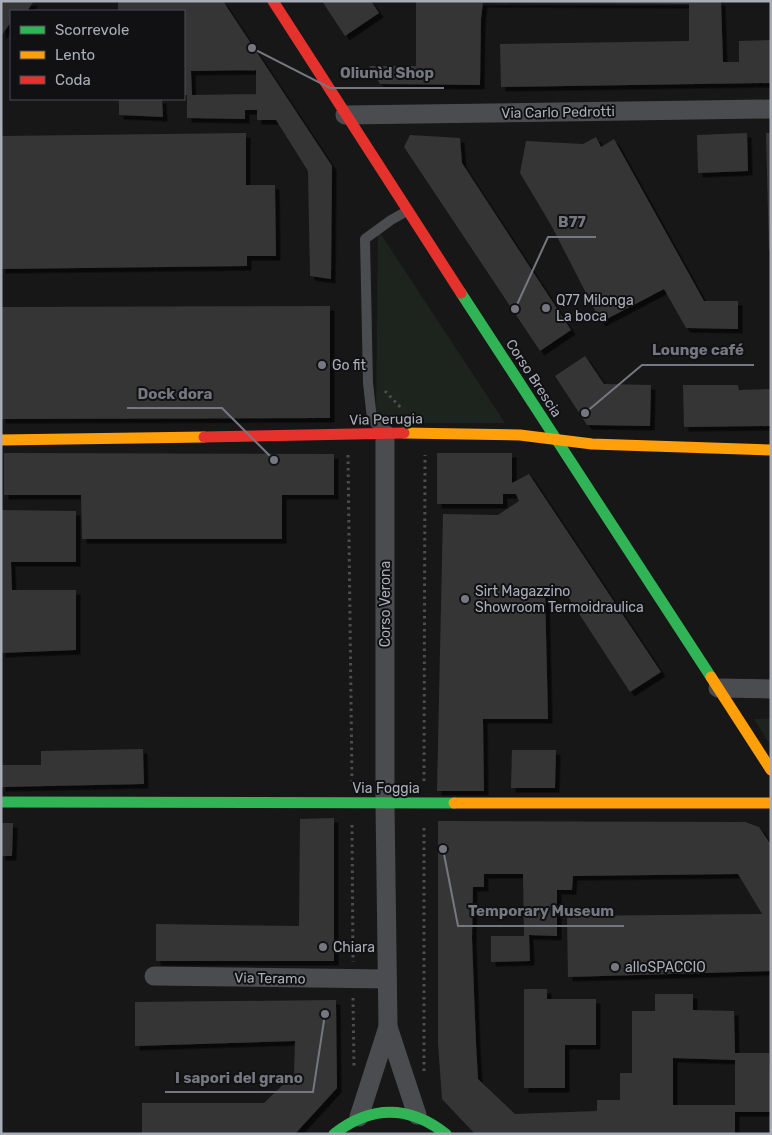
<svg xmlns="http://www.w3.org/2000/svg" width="772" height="1135" font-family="Rubik,sans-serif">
  <defs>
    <filter id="shadow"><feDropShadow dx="4.5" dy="4.5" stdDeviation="0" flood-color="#0009"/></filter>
  </defs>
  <rect width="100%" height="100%" fill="#171717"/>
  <g fill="#1d241e">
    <path d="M378,230L505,423H376Z"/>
    <path d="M754,719H771V746Z"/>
  </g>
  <g fill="#353536" fill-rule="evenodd" filter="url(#shadow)">
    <path d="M1,1H34L27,11H11V22L1,36Z"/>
    <path d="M118,1H223L332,166L331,279L310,276L308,171L276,120H257V110H245V119L187,118V95H184V11H118ZM256,70V94L192,95L191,71Z"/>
    <path d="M322,1H371L379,13L345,36Z"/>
    <path d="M416,1H721L723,62H739V41L771,40V83L501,87L500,44L689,41V4L483,3L481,19L480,85L380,84L369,66H416Z"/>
    <path d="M119,99H162L163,117L119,115Z"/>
    <path d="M246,133V185H275L276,256H247V266L1,269V136Z"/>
    <path d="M747,133L748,171L698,173L697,135Z"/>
    <path d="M766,133H771V251H769Z"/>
    <path d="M410,135L460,138L462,163L571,330L540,351L404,147Z"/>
    <path d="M596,137L601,147L614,139L704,301H738V329L686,328L664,289L601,322L551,225L520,173L526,141L583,144Z"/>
    <path d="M330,306V418L1,419V307Z"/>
    <path d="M585,356L604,384L651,385L650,426L587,425L555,376Z"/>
    <path d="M683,385H738L739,390L771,389V426L684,427Z"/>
    <path d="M4,453L334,454V495H282V539H82L81,495H4Z"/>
    <path d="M437,453H512V483L529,474L661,672L630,692L563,589L545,590L548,719H483L484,791H437L443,514L498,515L519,501L516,494H503V504H437Z"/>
    <path d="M1,510L76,511V562H11L12,590H76V650L1,653Z"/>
    <path d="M143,749L144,784L1,787V765H41V751Z"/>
    <path d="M512,750H556L555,788H511Z"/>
    <path d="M334,818V961H156V924L299,926L300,819Z"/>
    <path d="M438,821L745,822L759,827L771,845V971L568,977L567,916L762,914L738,874L573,876L572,890H557V936L529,935L530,961L491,962V936H524L523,874H484V887H473L472,939L476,1044L478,1079L515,1114L597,1111V1100H620V1073H632V1011H655V994H693V1010L734,1011L735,1053H769L771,1112H735V1134H475L442,1099L438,1043ZM673,1058L735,1060V1105H673Z"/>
    <path d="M1,823H13L12,856H1Z"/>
    <path d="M524,989H547V999H596V1045H565V1088H524Z"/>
    <path d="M336,1000L337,1088L295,1134H142V1103H264L294,1074L295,1041L135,1046V1002Z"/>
  </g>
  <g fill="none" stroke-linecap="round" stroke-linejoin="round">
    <g stroke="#4d4e52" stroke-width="3" stroke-dasharray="2.5 4" stroke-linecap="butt">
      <path d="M385,391L403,410"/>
      <path d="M348,455L352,782"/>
      <path d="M424,781L425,455"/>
      <path d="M352,825L353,962"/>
      <path d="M353,998L354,1067"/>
      <path d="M424,1071V825"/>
    </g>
    <path stroke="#4b4c50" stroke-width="10" d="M381,430L372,419L368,383L365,239L391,220L407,211"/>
    <g stroke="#4b4c50" stroke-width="19">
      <path d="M345,115L771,109"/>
      <path d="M385,434V803L388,1027L417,1115"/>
      <path d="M718,688L771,689"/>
      <path d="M154,976L387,979"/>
      <path d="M359,1117L388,1027"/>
    </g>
    <g stroke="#30b455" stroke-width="11">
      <path d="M461,293L711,677"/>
      <path d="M1,802L454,803"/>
      <path d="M334,1134C371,1105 409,1105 446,1134"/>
    </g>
    <g stroke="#ff9f0a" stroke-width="11">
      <path d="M404,433L520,435L592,444L771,450"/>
      <path d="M1,440L204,437"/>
      <path d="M711,677L771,770"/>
      <path d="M454,803H771"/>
    </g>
    <g stroke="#e5322d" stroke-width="11">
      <path d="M273,1L461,293"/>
      <path d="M204,437L404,433"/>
    </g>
  </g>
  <g fill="#757880" stroke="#111113" stroke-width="2">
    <circle cx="546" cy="308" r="5"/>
    <circle cx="322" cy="365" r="5"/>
    <circle cx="465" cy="599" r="5"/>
    <circle cx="323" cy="947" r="5"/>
    <circle cx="615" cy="967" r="5"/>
  </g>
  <g text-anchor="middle" stroke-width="4" stroke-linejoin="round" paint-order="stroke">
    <g font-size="14" fill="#a8adb8" stroke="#111113">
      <text transform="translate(558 112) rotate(-1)" y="5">Via Carlo Pedrotti</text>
      <text transform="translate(534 378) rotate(57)" y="5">Corso Brescia</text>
      <text transform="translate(386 419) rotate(-1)" y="5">Via Perugia</text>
      <text transform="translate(385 604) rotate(-90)" y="5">Corso Verona</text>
      <text x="386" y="793">Via Foggia</text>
      <text transform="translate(270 978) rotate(1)" y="5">Via Teramo</text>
    </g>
    <g font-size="14" fill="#a8adb8" stroke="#111113" text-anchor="start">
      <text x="556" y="305">Q77 Milonga<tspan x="556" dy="16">La boca</tspan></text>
      <text x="332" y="370">Go fit</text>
      <text x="475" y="596">Sirt Magazzino<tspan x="475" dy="16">Showroom Termoidraulica</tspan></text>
      <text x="333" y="952">Chiara</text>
      <text x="625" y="972">alloSPACCIO</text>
    </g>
  </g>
  <path fill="none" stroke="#757880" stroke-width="2" d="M252 48L330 88H444M515 309L548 237H596M585 413L642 365H754M274 460L222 408H127M443 849L458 926H624M325 1014L313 1092H165"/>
  <g fill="#757880" stroke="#111113" stroke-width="2">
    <circle cx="252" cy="48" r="5"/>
    <circle cx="515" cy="309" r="5"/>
    <circle cx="585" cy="413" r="5"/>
    <circle cx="274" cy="460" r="5"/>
    <circle cx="443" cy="849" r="5"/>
    <circle cx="325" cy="1014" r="5"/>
  </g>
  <g font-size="15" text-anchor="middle" font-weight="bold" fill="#757880" stroke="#111113" stroke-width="4" stroke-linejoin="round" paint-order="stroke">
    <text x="387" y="78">Oliunìd Shop</text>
    <text x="572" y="227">B77</text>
    <text x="698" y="355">Lounge café</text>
    <text x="175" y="399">Dock dora</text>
    <text x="541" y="916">Temporary Museum</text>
    <text x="239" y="1083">I sapori del grano</text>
  </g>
  <rect width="772" height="1135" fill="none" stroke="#a8adb8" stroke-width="5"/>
  <rect x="10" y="10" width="175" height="90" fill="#111113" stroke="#4d4f55"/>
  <rect x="20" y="26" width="25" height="8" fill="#30b455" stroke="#4d4f55"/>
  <text x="55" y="35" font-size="15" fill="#a8adb8">Scorrevole</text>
  <rect x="20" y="51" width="25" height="8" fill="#ff9f0a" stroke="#4d4f55"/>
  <text x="55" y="60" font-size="15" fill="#a8adb8">Lento</text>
  <rect x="20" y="76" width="25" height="8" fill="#e5322d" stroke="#4d4f55"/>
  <text x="55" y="85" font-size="15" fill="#a8adb8">Coda</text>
</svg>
